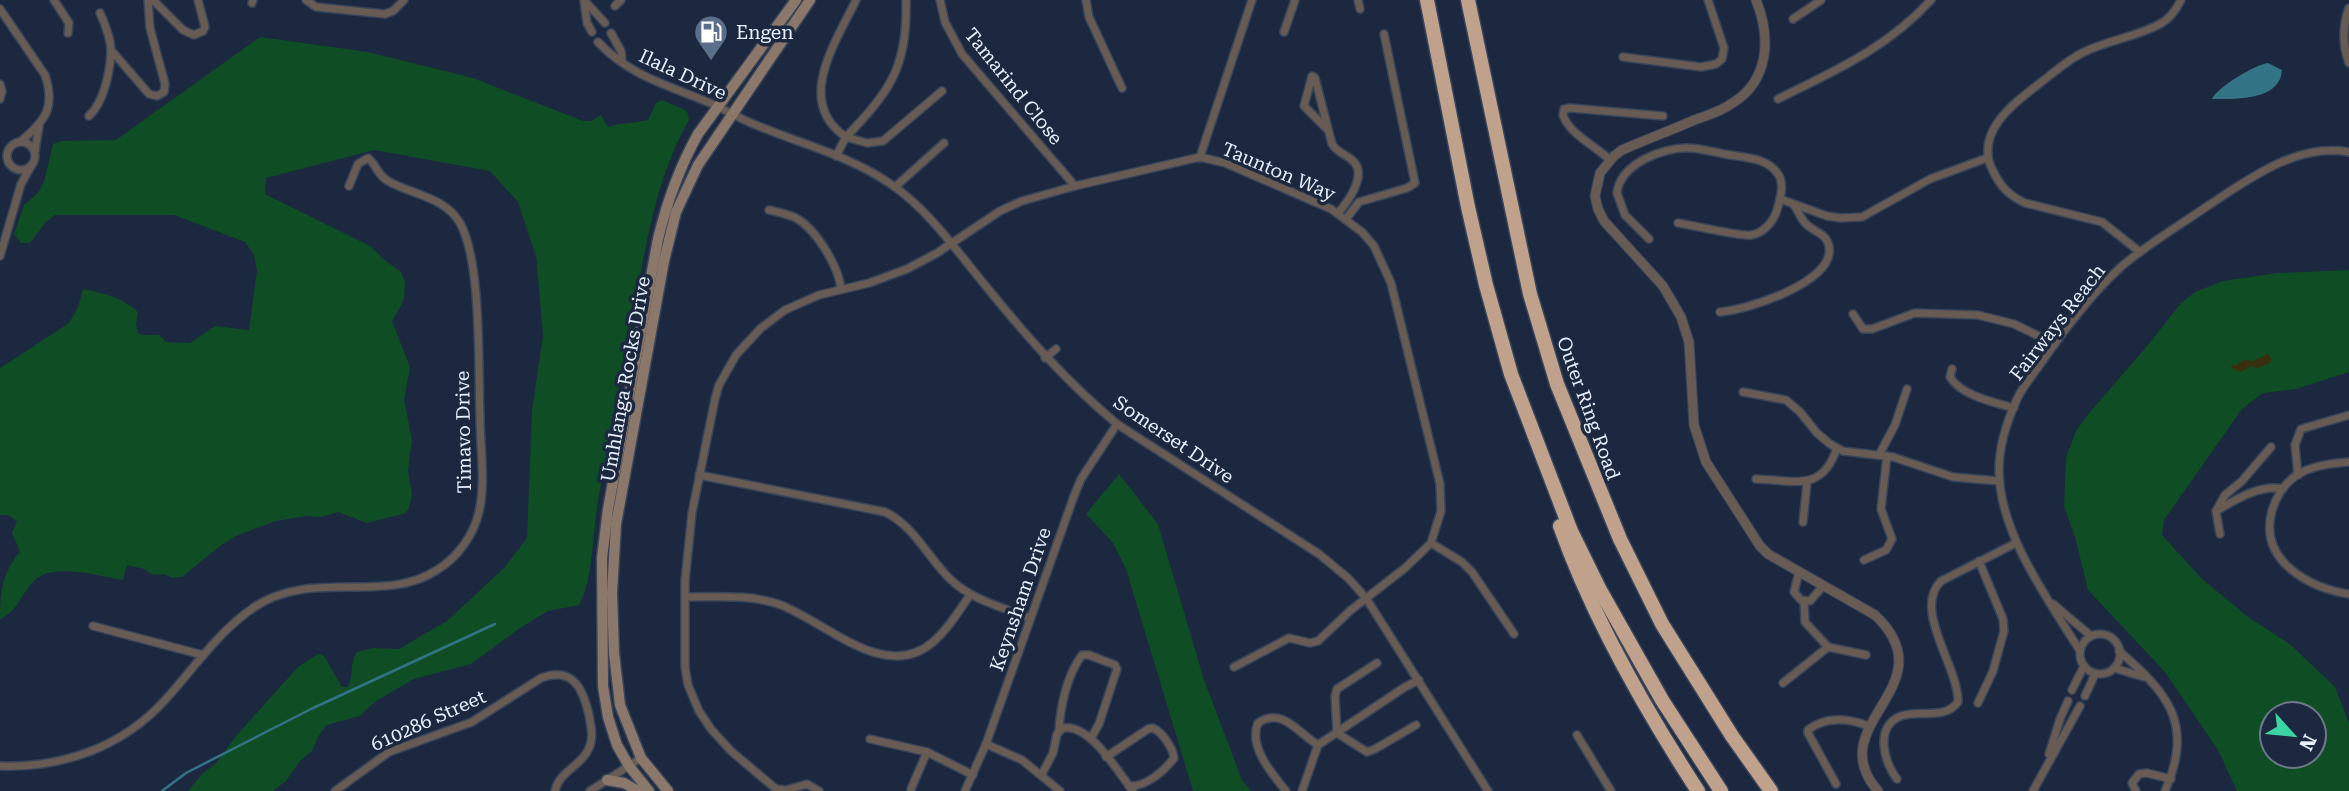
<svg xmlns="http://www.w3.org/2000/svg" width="2349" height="791" font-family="'Roboto Serif',serif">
  <rect width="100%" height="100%" fill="#1b283f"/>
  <g fill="#0f4d24" fill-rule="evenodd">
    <path d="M260,37L368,52L473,78L583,121H591L601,115L608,127C619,123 635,123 648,120L656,103L662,100L687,111L689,120C657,176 647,240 635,302C622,368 610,434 598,501C593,529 593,581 579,605L548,611L520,628L471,664L414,679L376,701L360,716L327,725L319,735L312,751L300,761L286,781L273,791H188L201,775L216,763L237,735L298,667L318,654L324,656L342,687H348C354,674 349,663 357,652L373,648L399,649L447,621L504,568L527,538L532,410L543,335L536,256L518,202L490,171L374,150L266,178L265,194L370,246L386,261L401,272L405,282L404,300L392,321L410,367L404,400L412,440L408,470L412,494L409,508L406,513L367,523L338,512L321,517L305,516L276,521L238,535L220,546L182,577L172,578L164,574L153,575L144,569L127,565L123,580C100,576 55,563 36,579C26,588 21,600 13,610C9,614 4,616 0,620C0,591 2,574 20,551L12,533L17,521L8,515H0V368L69,323L78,307L83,289C103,293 122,297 138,312L136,325L138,333L144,335H159L166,342L190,343L215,326L249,330L257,270L254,255L245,242L174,215H55L45,223L30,243H21L14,234L24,205L38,193L44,182L53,144L61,141L116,140Z"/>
    <path d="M2349,270V372L2296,389L2263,393L2242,409L2164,520L2162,535L2201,578L2248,617L2290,644L2335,687L2349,723V791H2237L2218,750L2165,672L2088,590L2075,537L2064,506L2066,458L2076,431L2089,413L2148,345L2181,303L2195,292L2223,281L2277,273ZM2272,714H2314V756H2272Z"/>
    <path d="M1119,474L1158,524L1204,680L1242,780L1251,791H1193L1126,569L1113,543L1086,514Z"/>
  </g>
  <path fill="#372f0e" d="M2268,354L2271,358V362L2258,368L2251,366L2241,372L2231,368L2232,365H2237L2243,360L2253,361Z"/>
  <path fill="#327486" d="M2268,63L2282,70C2280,101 2236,99 2212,99C2216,88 2256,64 2268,63Z"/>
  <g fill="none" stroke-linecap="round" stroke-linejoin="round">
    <path stroke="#327486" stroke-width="2.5" d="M162,791L186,773L311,709L495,624"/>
    <g stroke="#38445a" stroke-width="10">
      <g id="minor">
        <path d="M54,0L69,23L68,33"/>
        <path d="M153,0L183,30L194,35L203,31L205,27L198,0"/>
        <path d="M306,0L316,7L385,14L393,11L404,0"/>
        <path d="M584,0L587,23L592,32"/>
        <path d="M584,0L605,23"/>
        <path d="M856,0C836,42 794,102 846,137C891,90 908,66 906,0"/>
        <path d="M940,0L945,22L962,54L1075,186"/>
        <path d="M1086,0L1089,17L1122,88"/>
        <path d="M1358,0L1360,9"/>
        <path d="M252,3L253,0"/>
        <path d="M615,6L621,0"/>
        <path d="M2349,8C2342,27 2342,44 2349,63"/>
        <path d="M0,9L45,75C56,108 45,121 20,142"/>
        <path d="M1793,19L1821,0"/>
        <path d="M1284,32L1295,0"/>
        <path d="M611,33L621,51L622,61"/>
        <path d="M598,42C628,74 663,84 703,100C721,107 738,118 756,125C801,144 851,156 892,185C931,212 958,253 989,290C1029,339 1068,383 1117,424L1319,554L1348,578L1366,598L1488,791"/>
        <path d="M111,50L149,94L157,96L164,92L165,84L150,28L148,0"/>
        <path d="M1623,57L1701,67L1716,64L1722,59L1724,48L1708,0"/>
        <path d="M0,84L2,91L0,99"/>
        <path d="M1778,99C1836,70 1887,48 1931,0"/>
        <path d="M89,116C104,102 110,72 111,52C111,39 105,24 100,13"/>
        <path d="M1328,130L1304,106L1312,76L1315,78L1332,144C1338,154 1347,154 1354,162C1367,176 1347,203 1338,213"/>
        <circle cx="21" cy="156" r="14"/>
        <path d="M35,151L39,127"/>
        <path d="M836,156L846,137L867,143L883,141L942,91"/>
        <path d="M1200,157L1252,0"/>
        <path d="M1610,160C1596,146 1569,134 1563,115L1564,109L1570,108L1663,116"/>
        <path d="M895,187L944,143"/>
        <path d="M1780,199L1827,216L1840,218L1862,217L1930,179L1987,158"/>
        <path d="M769,210C778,212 788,214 796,218C816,229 839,267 841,289"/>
        <path d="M1346,219L1359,202L1407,188L1415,183L1384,34"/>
        <path d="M1649,239L1625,215L1617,193C1620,164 1663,147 1688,148C1702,148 1716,153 1730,155C1748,158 1767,158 1778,174C1785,184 1780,200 1777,210C1773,222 1764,233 1751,235C1741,237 1692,225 1678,223"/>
        <path d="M2140,252L2102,222L2025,203C2008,195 2000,186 1992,169C1974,130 2017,101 2044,80C2057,70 2069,59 2084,52C2108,40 2136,37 2160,24C2170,19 2176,10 2181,0"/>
        <path d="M0,256L21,184L31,166"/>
        <path d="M1720,312C1747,310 1836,282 1829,246C1826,233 1814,232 1806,224C1801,219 1798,211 1794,205"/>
        <path d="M1853,314L1863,329H1872L1915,313L1978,315L2014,324L2055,344"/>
        <path d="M1045,358L1056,349"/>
        <path d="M1952,369L1950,377C1962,396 1993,402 2014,408"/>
        <path d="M1743,392L1786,400L1800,412L1817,433L1830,444L1843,451L1893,457L1953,477L1999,481"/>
        <path d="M1879,455L1895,425L1907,389"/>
        <path d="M2349,462C2332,463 2311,466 2297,475C2283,484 2274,500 2271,515C2261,562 2310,588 2349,594"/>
        <path d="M699,475L885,512C914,526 927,556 949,578C971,600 1002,607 1030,618"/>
        <path d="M2298,475L2295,445L2301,429L2349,415"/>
        <path d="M1756,479C1794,480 1822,493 1837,448"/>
        <path d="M2216,511L2225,495L2242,481L2271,447"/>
        <path d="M1803,522L1807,483"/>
        <path d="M2220,534L2216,511C2235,500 2260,484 2283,489"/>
        <path d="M1431,543L1462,562L1472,572L1514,634"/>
        <path d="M1864,560L1886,550L1892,539L1881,509L1887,456"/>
        <path d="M1799,572L1794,592L1801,600L1810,601L1823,586"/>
        <path d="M685,597C717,597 751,594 781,605C827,623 886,683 933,642C948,629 959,611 970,595"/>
        <path d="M1804,601L1805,622L1828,647"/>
        <path d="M2053,604L2091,636"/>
        <path d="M93,626L203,655"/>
        <circle cx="2100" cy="654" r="20"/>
        <path d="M2080,651C2048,599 1999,533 1999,470C1999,446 2007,421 2017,399C2023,386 2033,375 2041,363C2065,329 2091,294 2122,266C2149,243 2180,225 2209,205C2250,178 2297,143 2349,152"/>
        <path d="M2119,651C2169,694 2194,724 2165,791"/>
        <path d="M2114,668L2144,677"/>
        <path d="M1783,683L1828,647L1866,655"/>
        <path d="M2072,690L2084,666"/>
        <path d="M2085,696L2095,674"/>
        <path d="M1978,703L1993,671L2004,631L2003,619L1979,561"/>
        <path d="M1059,731C1060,707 1067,675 1082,655H1089L1115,665L1117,669L1099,724L1091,738"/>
        <path d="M1337,733L1367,752L1375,749L1416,725"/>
        <path d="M1337,733L1335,696L1337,689L1377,663"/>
        <path d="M1577,735L1611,791"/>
        <path d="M870,739L927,752L973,775"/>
        <path d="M986,744L1022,760L1060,791"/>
        <path d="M2049,754L2060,719L2068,701"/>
        <path d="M1106,757L1148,729L1153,728C1163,733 1173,748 1174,758C1164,771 1146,787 1129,786"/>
        <path d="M0,766C63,768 123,747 166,699C194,668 218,632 253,608C310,568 384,605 437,570C458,557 473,536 479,512C486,482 480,447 480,416C478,369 482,262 460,223C444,196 412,195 388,181C378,176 376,164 368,158L358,164L349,186"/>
        <path d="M1042,774L1053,753L1057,734L1063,728C1090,723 1117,771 1133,791"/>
        <path d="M1897,779C1884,763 1874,726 1901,716C1921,709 1943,721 1958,702C1959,667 1912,610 1941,581L2016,543"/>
        <path d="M1836,784L1808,733V730C1826,716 1849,718 1868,726"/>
        <path d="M911,789L927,752"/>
        <path d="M335,791L389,752L472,722L541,678C573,666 583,689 589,715C591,727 594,737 589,748C582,766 559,771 555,791"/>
        <path d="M590,791L641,758"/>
        <path d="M819,791L807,784L786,790L776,789L731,751L711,729L699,711L688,685L685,667V581L692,513L715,399L719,385L736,355L761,328L785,310L819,295L869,283L907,269L937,253L1000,211L1022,201L1075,186L1200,157L1225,163L1331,209L1362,232L1374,246L1391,283L1440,484L1441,511L1431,543L1405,568L1351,610L1318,641L1310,643L1289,638L1234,667"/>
        <path d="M965,791L986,744L1074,496L1081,479L1117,424"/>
        <path d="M1286,791C1272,774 1248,746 1258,723C1282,706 1299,734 1318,745"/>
        <path d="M1302,791L1318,745L1405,687L1419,680"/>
        <path d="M2033,791L2080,706"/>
        <path d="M2136,791L2132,783L2139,774L2147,773L2171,779"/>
      </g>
    </g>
    <g stroke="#38445a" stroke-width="11">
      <path id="tertiary" d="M1756,0C1771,37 1770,81 1731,104C1720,112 1705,116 1692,121C1669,131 1645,140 1622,150L1614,156L1600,173L1595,196L1598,209L1604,221L1663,286L1681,317L1689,342L1694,425L1706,462L1760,546L1768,554L1875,615C1950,686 1819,724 1878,791"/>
    </g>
    <g stroke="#38445a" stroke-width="13">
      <g id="secondary">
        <path d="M607,780L624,783L638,791"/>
        <path d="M649,791L629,766L617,745L608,717L603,686L602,558L608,509L658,239C667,202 679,168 698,134L796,0"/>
        <path d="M668,791L641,758L620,705L614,653L612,593L616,524L664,261L676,212L698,165L810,0"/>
      </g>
    </g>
    <g stroke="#38445a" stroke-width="17">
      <g id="motorway">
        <path d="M1427,0L1468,207L1486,285L1511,374L1571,531L1600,590L1662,700L1721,791"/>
        <path d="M1468,0L1530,294L1557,384L1620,539L1662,624L1732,736L1771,791"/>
        <path d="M1560,526C1592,616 1646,711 1698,791"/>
      </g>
    </g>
    <use href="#minor" stroke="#675b53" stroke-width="7"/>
    <use href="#tertiary" stroke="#675b53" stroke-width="9"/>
    <use href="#secondary" stroke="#8b786a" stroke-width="10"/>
    <use href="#motorway" stroke="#bfa18c" stroke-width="14"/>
  </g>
  <defs>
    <g id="fuel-pin" transform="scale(1.75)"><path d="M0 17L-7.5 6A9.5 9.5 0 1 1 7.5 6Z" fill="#5c6f8a" stroke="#1b283f"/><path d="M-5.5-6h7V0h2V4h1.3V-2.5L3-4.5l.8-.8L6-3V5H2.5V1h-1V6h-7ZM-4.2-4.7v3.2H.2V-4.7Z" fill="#fff"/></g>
  </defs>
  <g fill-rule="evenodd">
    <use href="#fuel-pin" x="711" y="32"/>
  </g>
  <g text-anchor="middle" stroke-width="7" stroke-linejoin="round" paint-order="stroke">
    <g font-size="19" fill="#e9f0fd" stroke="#1b283f" text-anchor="start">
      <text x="736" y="39">Engen</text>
    </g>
    <g font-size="19" fill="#e9f0fd" stroke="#1b283f">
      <text transform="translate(683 74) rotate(25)" y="7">Ilala Drive</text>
      <text transform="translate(1014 86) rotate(51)" y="7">Tamarind Close</text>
      <text transform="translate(1279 171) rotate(23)" y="7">Taunton Way</text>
      <text transform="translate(2057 322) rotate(-52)" y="7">Fairways Reach</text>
      <text transform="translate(625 379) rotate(-80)" y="7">Umhlanga Rocks Drive</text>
      <text transform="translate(1589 408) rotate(70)" y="7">Outer Ring Road</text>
      <text transform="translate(463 432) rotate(-91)" y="7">Timavo Drive</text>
      <text transform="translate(1174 439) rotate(34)" y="7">Somerset Drive</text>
      <text transform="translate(1020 599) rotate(-71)" y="7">Keynsham Drive</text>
      <text transform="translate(428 720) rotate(-24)" y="7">610286 Street</text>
    </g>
  </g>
  <g transform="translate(2293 735) rotate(117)"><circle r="33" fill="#1b283f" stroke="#6d788b" stroke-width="2"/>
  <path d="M0-5L12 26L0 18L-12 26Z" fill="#3cd4a4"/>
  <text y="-10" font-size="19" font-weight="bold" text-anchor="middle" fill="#e9f0fd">N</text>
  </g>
</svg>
